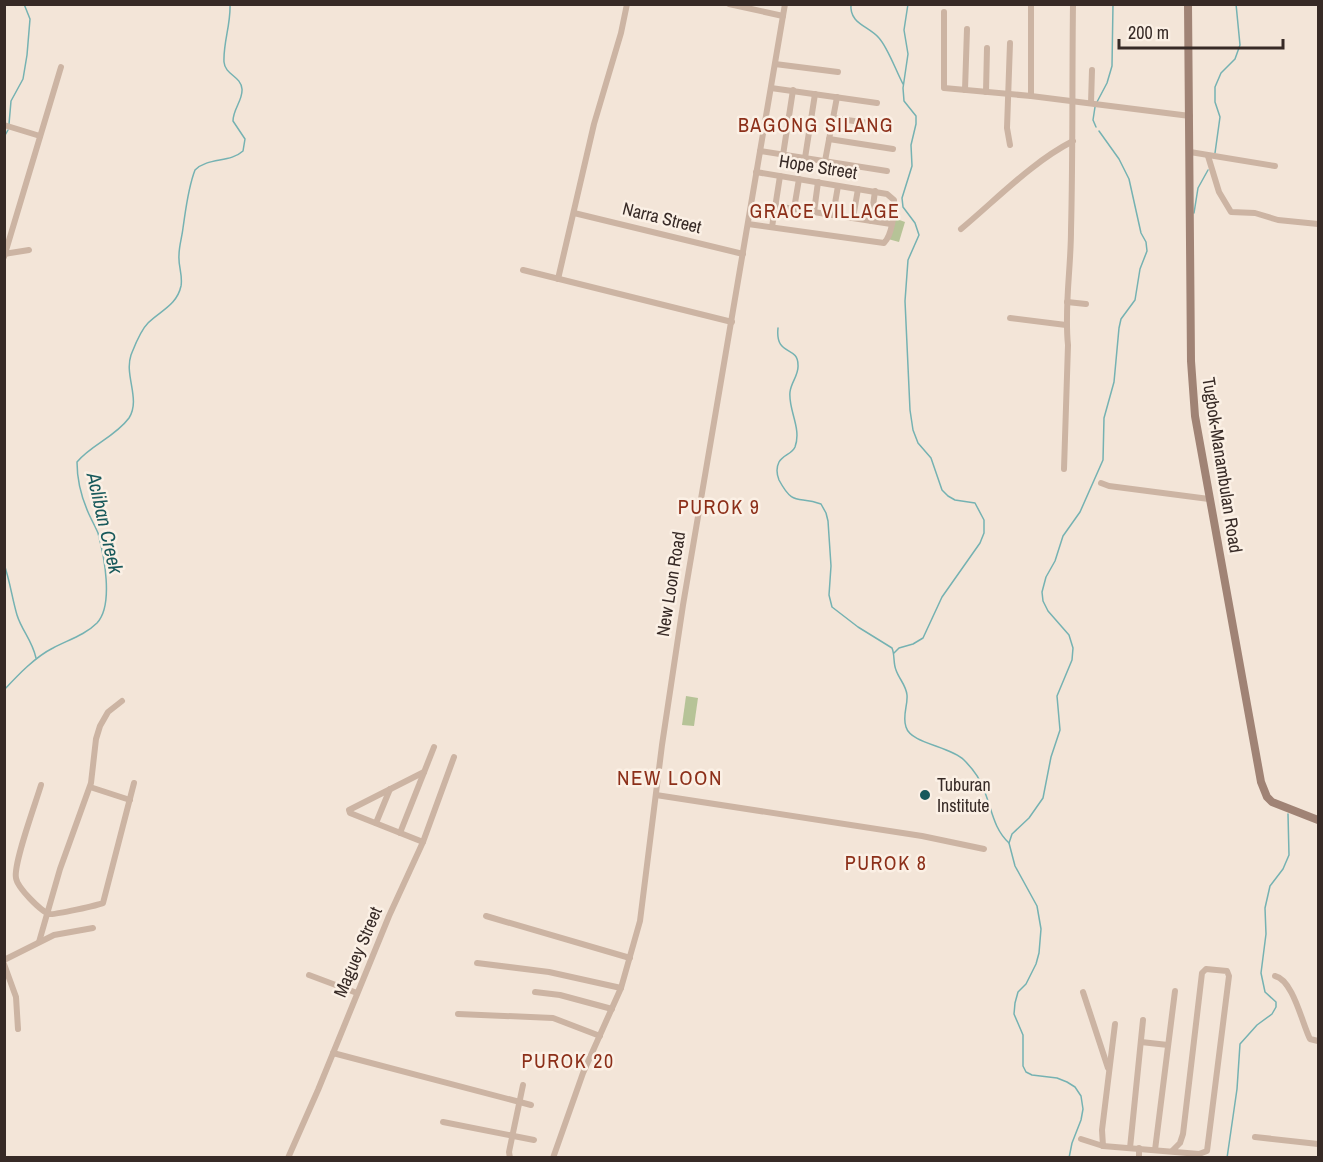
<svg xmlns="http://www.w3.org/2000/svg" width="1323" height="1162" font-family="'Archivo Narrow',sans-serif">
  <rect width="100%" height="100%" fill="#f3e5d8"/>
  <g fill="#b6c397">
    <path d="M894,218L905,222L899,242L888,239Z"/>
    <path d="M686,696L698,698L694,726L682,725Z"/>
  </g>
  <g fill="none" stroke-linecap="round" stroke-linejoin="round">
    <g stroke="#75b2b2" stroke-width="1.5">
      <path d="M851,4C849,24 869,26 879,38C888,48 896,71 903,84"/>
      <path d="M1097,102L1107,83L1112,66L1113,4"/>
      <path d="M1095,107L1093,120L1096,127"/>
      <path d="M9,124L11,101L23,79L27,55L30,19L24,4"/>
      <path d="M4,137L8,130"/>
      <path d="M1215,153L1220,117L1215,102V87L1221,73L1235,59L1240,45L1236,4"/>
      <path d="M1194,213L1198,188L1208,170"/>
      <path d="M778,328C775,357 798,345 798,365C799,375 791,382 790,392C788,410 802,428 795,447C792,454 783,455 779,462C776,468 777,475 779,480C794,508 798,495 821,504L826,513L828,521L831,566L829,595L832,607L858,627L892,648C895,655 893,663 896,670C899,679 906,685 907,695C908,705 902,716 906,727C911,744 950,746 964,760C972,768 980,778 984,790C992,809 993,828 1009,843"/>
      <path d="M4,564C10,581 12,598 17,615C22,631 32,640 36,658"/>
      <path d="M894,653L899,648L913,644L923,638L942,597L980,543L984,533V520L975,503L955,500L948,496L942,490L931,458L918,443L913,430L910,410L905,301L908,260L919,235L915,223L903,207L902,198L912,166L911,145L916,124V116L904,101L903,88L908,54L904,30L908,4"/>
      <path d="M4,690C18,675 35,657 53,648C68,640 85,635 97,623C114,605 104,555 98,533C95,526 91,519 88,512C81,496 77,480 77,462C91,445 115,437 129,418C141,399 124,376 131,355C135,345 140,331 148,323C160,311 177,305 181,286C183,275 178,266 179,255C179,246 182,237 183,228C186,208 188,188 195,170C208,157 230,163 243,151L245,139L233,121C233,109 243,100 242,89C241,76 225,75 224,62C223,43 231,24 230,4"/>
      <path d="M1069,1158L1072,1143L1081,1120L1083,1109L1081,1096L1075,1087L1067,1082L1057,1078L1032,1075L1026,1072L1023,1066V1035L1014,1014L1015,1003L1018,992L1026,984L1036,964L1039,953L1041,929L1037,906L1015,866L1009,843L1012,834L1029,818L1043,798L1051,757L1060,730L1057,696L1072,660L1073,648L1069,635L1048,611L1043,601L1042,592L1046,577L1055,561L1063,536L1080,512L1103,460L1104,418L1114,382L1119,328L1121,319L1135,300L1140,269L1147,251L1146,242L1141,233L1129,179L1119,159L1099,131"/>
      <path d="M1227,1158L1237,1089L1240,1044L1257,1025L1272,1014L1276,1007V1002L1265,992L1261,973L1266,934L1265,908L1270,886L1283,869L1289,855L1288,814"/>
    </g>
    <g stroke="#ccb4a3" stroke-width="6">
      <path d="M729,4L783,16"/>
      <path d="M1031,4V96"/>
      <path d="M944,12V88L1031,96L1190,116"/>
      <path d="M775,64L838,72"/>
      <path d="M771,88L877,103"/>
      <path d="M965,90L967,29"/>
      <path d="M986,92L987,48"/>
      <path d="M1091,103L1092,70"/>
      <path d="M833,118L889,126"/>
      <path d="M4,125L40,136"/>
      <path d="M829,139L893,149"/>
      <path d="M1010,145L1007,128L1010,43"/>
      <path d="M760,151L887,171"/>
      <path d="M1190,152L1275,166"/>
      <path d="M783,155L793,90"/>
      <path d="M1208,156L1219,192L1231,212L1255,213L1278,220L1318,224"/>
      <path d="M805,158L815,94"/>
      <path d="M825,161L837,97"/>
      <path d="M775,206L891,224"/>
      <path d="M794,209L799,179"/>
      <path d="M814,212L818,182"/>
      <path d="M574,213L743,254"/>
      <path d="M833,215L838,186"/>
      <path d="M853,218L858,189"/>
      <path d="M871,221L875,191"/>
      <path d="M748,224L884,243C892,235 895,212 894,200L887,194L756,172"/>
      <path d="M772,227L780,176"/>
      <path d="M961,229C997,199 1032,162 1073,141"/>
      <path d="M4,254L29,250"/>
      <path d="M4,257L61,67"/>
      <path d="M523,270L732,322"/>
      <path d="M558,279L594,124L621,33L627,4"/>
      <path d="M1067,302L1086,304"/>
      <path d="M1010,318L1066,325"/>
      <path d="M1064,469L1068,345C1064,307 1071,269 1071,230C1073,155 1072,80 1073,4"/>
      <path d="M1101,483L1109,486L1209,499"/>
      <path d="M41,785C36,802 13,864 16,878C17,887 41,912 50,914C54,915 99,905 103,903L134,783"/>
      <path d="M90,787L130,800"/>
      <path d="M656,795L922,836L984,849"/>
      <path d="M376,823L390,789"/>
      <path d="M400,833L434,747"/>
      <path d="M423,842L350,813L349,810L424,772"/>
      <path d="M486,916L630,958"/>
      <path d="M39,942L60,869L91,783L96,739L100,726L108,712L122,701"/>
      <path d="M4,960L54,935L93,928"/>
      <path d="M477,963L549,972L621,988"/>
      <path d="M4,964L16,997L18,1029"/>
      <path d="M309,975L357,993"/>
      <path d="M1275,976C1293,980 1302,1023 1310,1039L1318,1041"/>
      <path d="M535,992L560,995L612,1009"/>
      <path d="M1083,992L1108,1068"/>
      <path d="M458,1014L553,1018L600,1036"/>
      <path d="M1141,1042L1168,1045"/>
      <path d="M333,1053L531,1105"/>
      <path d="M443,1122L534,1140"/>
      <path d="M1255,1137L1318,1144"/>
      <path d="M1081,1139L1103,1146L1199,1154L1207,1151L1229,976L1227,971L1206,969L1202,973L1183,1134L1180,1143L1172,1151"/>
      <path d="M1103,1146L1102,1130L1115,1024"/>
      <path d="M1130,1148L1143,1020"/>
      <path d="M1139,1148V1158"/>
      <path d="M1155,1150L1175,991"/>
      <path d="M288,1158L318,1090L389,916L423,842L454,757"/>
      <path d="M510,1158L509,1152L523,1085"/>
      <path d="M553,1158L583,1073L621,988L640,921L662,745L683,605L785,4"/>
    </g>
    <path stroke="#a08375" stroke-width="8" d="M1188,4L1191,361L1195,416L1261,782L1267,797L1272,802L1318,820"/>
  </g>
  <circle fill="#18595b" stroke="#fbf0e5" stroke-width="2" cx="925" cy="795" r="6"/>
  <g text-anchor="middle" stroke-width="5" stroke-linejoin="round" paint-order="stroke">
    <g font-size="18" fill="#372a26" stroke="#fbf0e5">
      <text transform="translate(818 167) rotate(9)" y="6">Hope Street</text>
      <text transform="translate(662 218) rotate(14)" y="6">Narra Street</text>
      <text transform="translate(1222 465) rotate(81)" y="6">Tugbok-Manambulan Road</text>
      <text transform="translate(671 584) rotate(-81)" y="6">New Loon Road</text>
      <text transform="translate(358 952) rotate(-67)" y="6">Maguey Street</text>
    </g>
    <g font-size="18" fill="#372a26" stroke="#fbf0e5" text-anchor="start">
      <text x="937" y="791">Tuburan<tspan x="937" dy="21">Institute</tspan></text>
    </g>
    <g font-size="20" letter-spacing="1.5" fill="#8c2f19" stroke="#fbf0e5">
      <text x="816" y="132">BAGONG SILANG</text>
      <text x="825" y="218">GRACE VILLAGE</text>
      <text x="719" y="514">PUROK 9</text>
      <text x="886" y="870">PUROK 8</text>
      <text x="568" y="1068">PUROK 20</text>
    </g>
    <g font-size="20" font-style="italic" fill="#18595b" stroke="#fbf0e5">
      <text transform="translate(105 523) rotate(77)" y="7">Acliban Creek</text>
    </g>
    <g font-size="21" letter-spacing="1.5" fill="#8c2f19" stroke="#fbf0e5">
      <text x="670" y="785">NEW LOON</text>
    </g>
  </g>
  <rect width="1323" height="1162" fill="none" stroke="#372a26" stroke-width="12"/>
  <path d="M1119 39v9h164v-9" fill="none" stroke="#372a26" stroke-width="3"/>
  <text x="1128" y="39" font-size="18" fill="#372a26" stroke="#fbf0e5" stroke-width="4.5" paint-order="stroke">200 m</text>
</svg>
